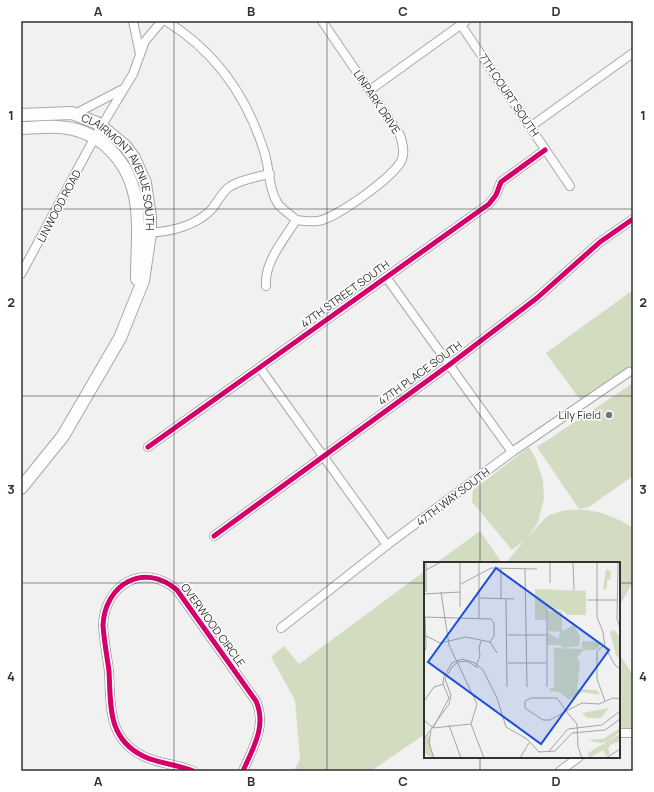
<svg xmlns="http://www.w3.org/2000/svg" width="654" height="792" font-family="Manrope,sans-serif">
  <rect width="100%" height="100%" fill="#f1f1f1"/>
  <g fill="#d3dcc2">
    <path d="M633,383V476L589,507L579,509L537,447Z"/>
    <path d="M529,447L536,459L543,480L544,499L538,522L530,535C536,529 542,519 550,515C578,503 609,512 633,528V582L619,607V563H509L508,560L524,541L512,550L472,502L473,490Z"/>
  </g>
  <g fill="#d2dcc0">
    <path d="M633,290V369L581,401L546,353Z"/>
    <path d="M480,531L502,563H436Z"/>
    <path d="M425,571V734L371,771H294L300,759L295,700L271,657L284,646L299,664Z"/>
    <path d="M619,654L633,675V730L619,728Z"/>
  </g>
  <g fill="none" stroke-linecap="round" stroke-linejoin="round">
    <g stroke="#a8a8a8" stroke-width="10">
      <g id="street">
        <path d="M133,21L140,54"/>
        <path d="M166,21C215,51 247,97 264,151C270,169 268,188 278,204C283,210 291,215 296,220"/>
        <path d="M461,25L570,186"/>
        <path d="M370,90L466,21"/>
        <path d="M75,114L121,90"/>
        <path d="M530,127L633,53"/>
        <path d="M296,220C303,221 311,222 318,221C335,219 397,175 402,159C405,151 402,142 400,135L322,21"/>
        <path d="M146,233C169,232 194,227 211,210C218,202 222,191 231,186C242,179 257,177 270,174"/>
        <path d="M21,274L95,137L133,74L145,41L162,21"/>
        <path d="M386,277L512,452"/>
        <path d="M266,286C264,262 284,240 296,220"/>
        <path d="M260,368L387,545"/>
        <path d="M148,447L489,204L496,195L501,182L545,150"/>
        <path d="M214,536L449,365L537,298L600,242L633,219"/>
        <path d="M281,628L387,545L512,452L629,372"/>
        <path d="M619,733H633"/>
        <path d="M193,771C177,764 159,764 143,756C107,738 111,705 109,671C107,656 104,641 103,625C105,585 143,561 177,590L256,701C267,726 253,748 243,771"/>
        <path d="M560,771L579,757"/>
      </g>
    </g>
    <g stroke="#a8a8a8" stroke-width="14">
      <g id="secondary">
        <path id="s1" d="M21,115L72,113L97,123L125,146L134,158L145,183L150,217V233L143,281L120,338L63,436L21,488"/>
        <path d="M21,128C33,128 46,126 58,127C75,128 92,134 105,145C147,181 137,230 137,279"/>
      </g>
    </g>
    <use href="#street" stroke="#fdfdfd" stroke-width="8"/>
    <use href="#secondary" stroke="#fdfdfd" stroke-width="12"/>
    <g stroke="#fff" stroke-width="8">
      <g id="cycleway">
        <path d="M148,447L489,204L496,195L501,182L545,150"/>
        <path d="M214,536L449,365L537,298L600,242L633,219"/>
        <path d="M193,771C177,764 159,764 143,756C107,738 111,705 109,671C107,656 104,641 103,625C105,585 143,561 177,590L256,701C267,726 253,748 243,771"/>
      </g>
    </g>
    <use href="#cycleway" stroke="#d6006c" stroke-width="5"/>
  </g>
  <path fill="none" stroke="#313132" stroke-width="1" stroke-opacity="0.55" d="M174,21V771M327,21V771M480,21V563M21,209H633M21,396H633M21,583H425M619,583H633M480,757V771"/>
  <circle fill="#747475" stroke="#fff" stroke-width="1.5" cx="609" cy="415" r="4"/>
  <g text-anchor="middle" stroke-width="3" stroke-linejoin="round" paint-order="stroke">
    <g font-size="11" fill="#313132" stroke="#fff">
      <text transform="translate(509 95) rotate(56)" y="4">7TH COURT SOUTH</text>
      <text transform="translate(377 102) rotate(56)" y="4">LINPARK DRIVE</text>
      <text dy="4" stroke="none"><textPath href="#s1" startOffset="133">CLAIRMONT AVENUE SOUTH</textPath></text>
      <text transform="translate(59 206) rotate(-62)" y="4">LINWOOD ROAD</text>
      <text transform="translate(345 294) rotate(-36)" y="4">47TH STREET SOUTH</text>
      <text transform="translate(420 373) rotate(-36)" y="4">47TH PLACE SOUTH</text>
      <text transform="translate(453 497) rotate(-37)" y="4">47TH WAY SOUTH</text>
      <text transform="translate(213 625) rotate(54)" y="4">OVERWOOD CIRCLE</text>
    </g>
    <g font-size="11" fill="#313132" stroke="#fff" text-anchor="end">
      <text x="601" y="419">Lily Field</text>
    </g>
  </g>
  <g transform="translate(424 562)">
    <rect width="196" height="196" fill="#f1f1f1"/>
    <path d="M124,49H138V69L150,63L156,75L155,84L139,86L136,83H123V70L134,77L137,70L124,69ZM5,172V175L9,196L0,191V178Z" fill="#d3dcc2"/>
    <path d="M182,7L187,9L186,18H183V26L179,28ZM111,27L162,29V53H143L138,48L123,47L122,58H111ZM190,68L196,75V97L192,93L186,70ZM159,79L179,80L172,88H160L153,95L156,101L153,127L173,128L176,133L158,130L145,138L135,130L126,129V126H130V86L162,87L157,85ZM185,146L177,156H163L158,151ZM196,166V170L184,179L177,181L163,178L179,177ZM196,172V179L186,183L184,187L186,191L182,194L179,188L165,196L164,191Z" fill="#d2dcc0"/>
    <path fill="none" stroke="#a4a4a5" stroke-width="1" d="M36,0V45M55,0V56M126,0V21M149,0L150,28M173,0V55L179,70L181,85L191,103L196,107M194,0L193,57L196,66M101,7L103,125M0,9L17,0M37,22L67,6L113,7M2,30V0M17,30L25,83L53,142L47,162L60,196M0,32L36,30M56,36L90,37M77,37V6M82,37L83,125M163,38H194M123,48V125M0,55L67,57L70,61V74L66,80M0,73L16,81L42,75L66,80M84,73H122M66,80L73,91M180,83L173,89V117L181,139M0,91L2,85L1,55M84,101H122M52,104L56,94L55,86L57,79M107,136H133L142,149L126,158H119L101,146V139ZM0,139L10,125L20,122M0,158L9,166L47,162M25,163L37,196M9,166L25,136L19,122L20,114L28,101L38,97L51,101L59,108L73,136L82,165L103,177L115,190L131,189L148,171L181,168L196,157M7,169L5,181L10,196M0,177L25,142L27,133L21,117L28,105L34,100L43,99L54,106M125,189L144,167L178,163L196,149M96,196L105,181M158,196L154,185L153,162L142,149L158,141L175,142L189,136L196,137M182,196L196,187"/>
    <path fill="#1d4ed8" fill-opacity="0.15" stroke="#1d4ed8" stroke-width="2" d="M72,6L185,88L117,182L4,100Z"/>
    <rect width="196" height="196" fill="none" stroke="#313132" stroke-width="2"/>
  </g>
  <rect width="654" height="792" fill="none" stroke="#ffffff" stroke-width="44"/>
  <rect x="22" y="22" width="610" height="748" fill="none" stroke="#313132" stroke-width="1.5"/>
  <g font-size="13" text-anchor="middle" font-weight="bold" fill="#313132">
    <text x="98" y="16">A</text>
    <text x="251" y="16">B</text>
    <text x="403" y="16">C</text>
    <text x="556" y="16">D</text>
    <text x="11" y="120">1</text>
    <text x="643" y="120">1</text>
    <text x="11" y="307">2</text>
    <text x="643" y="307">2</text>
    <text x="11" y="494">3</text>
    <text x="643" y="494">3</text>
    <text x="11" y="681">4</text>
    <text x="643" y="681">4</text>
    <text x="98" y="786">A</text>
    <text x="251" y="786">B</text>
    <text x="403" y="786">C</text>
    <text x="556" y="786">D</text>
  </g>
</svg>
